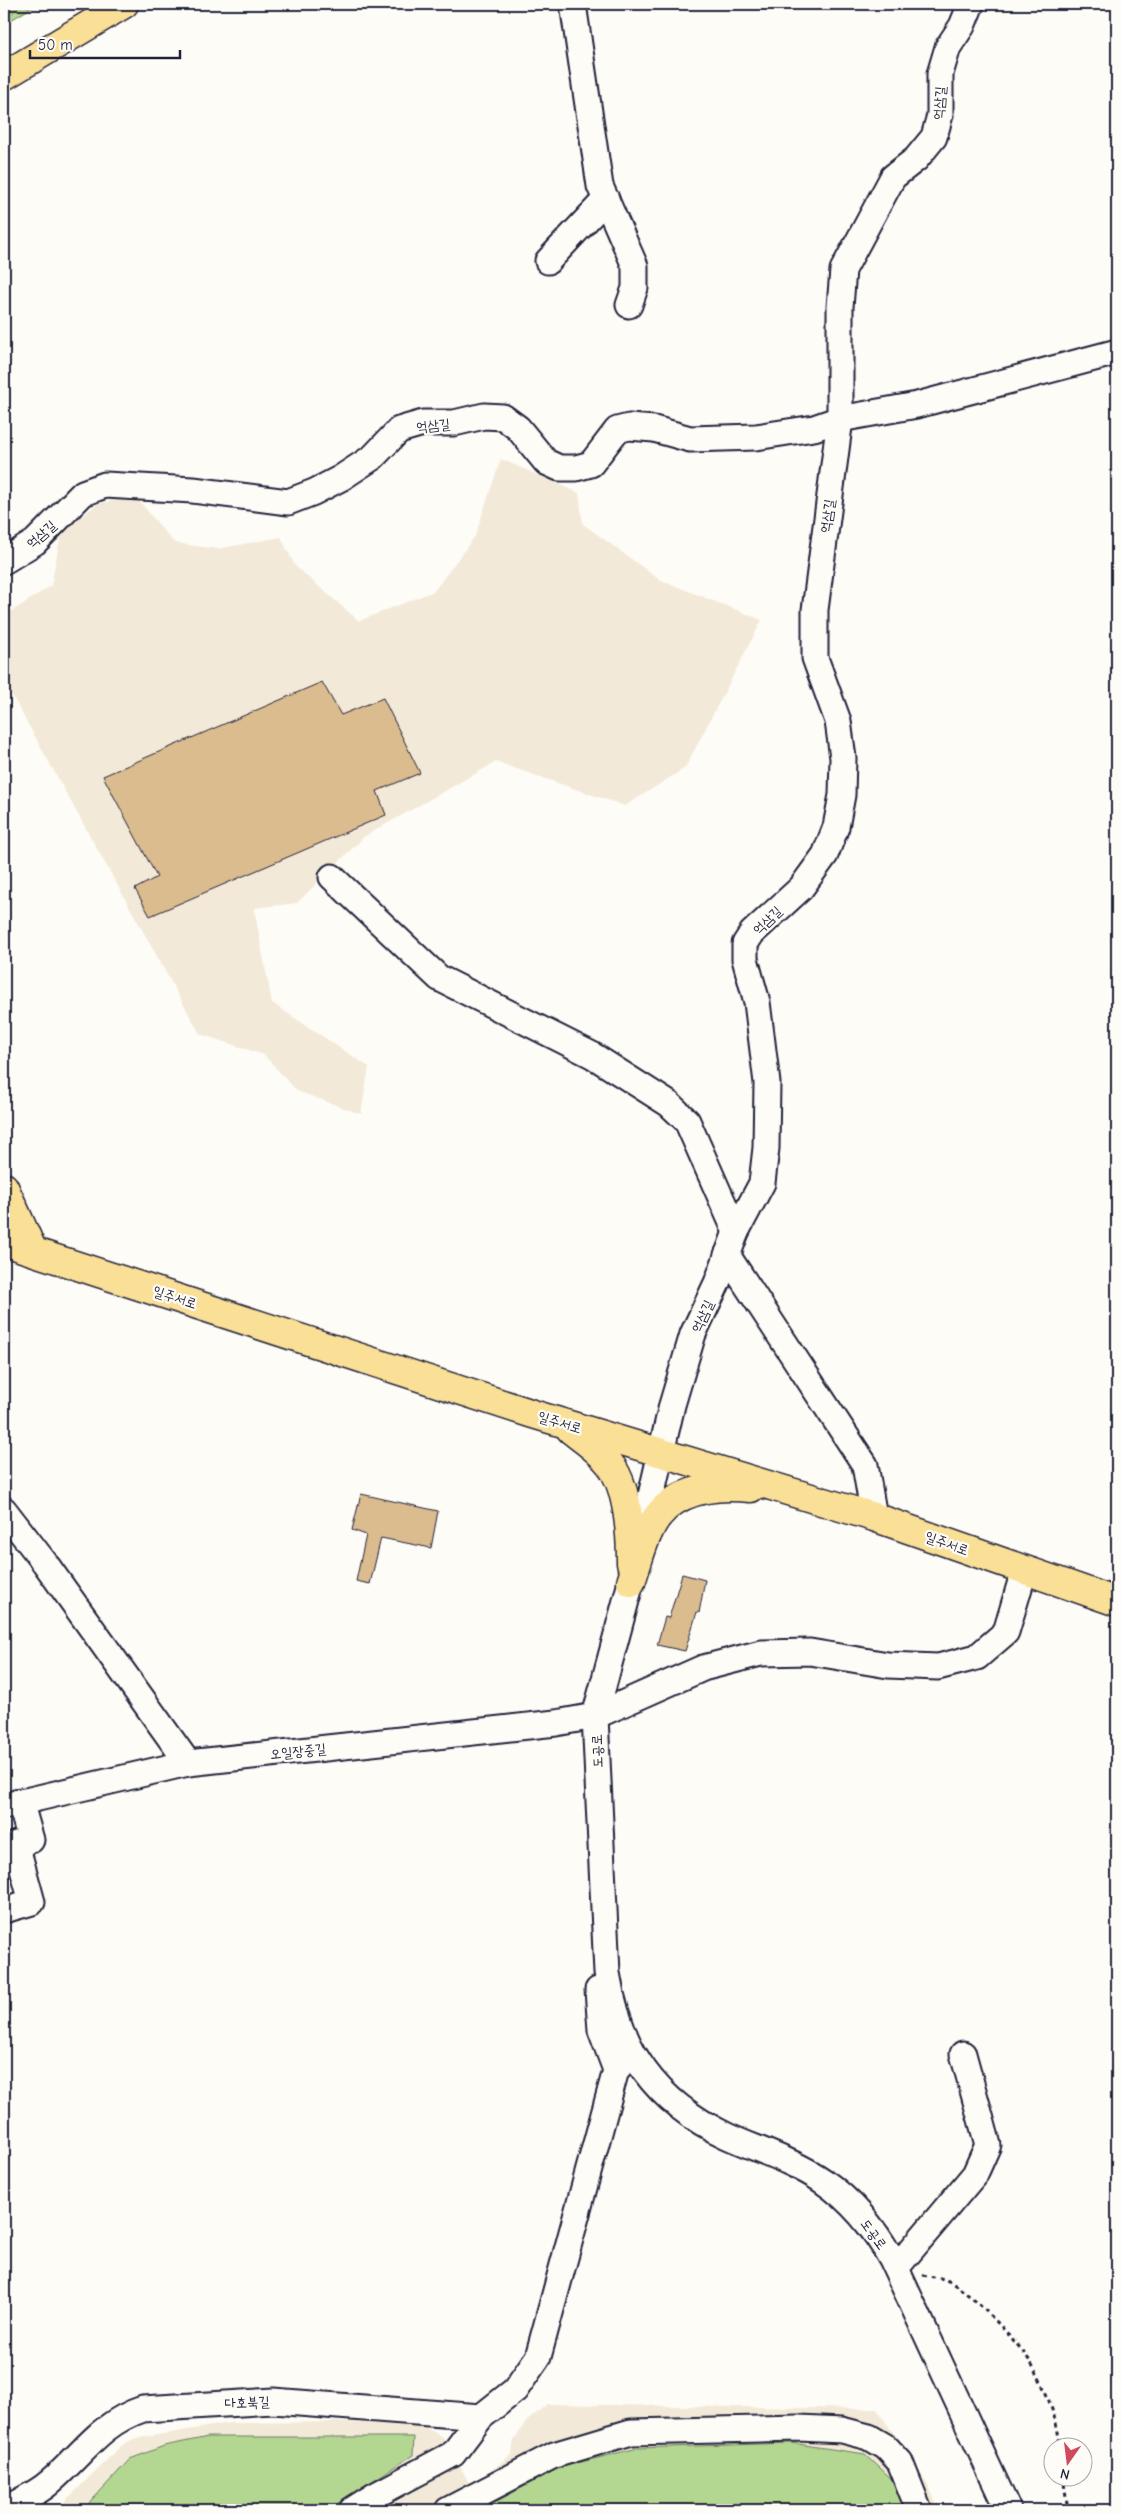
<svg xmlns="http://www.w3.org/2000/svg" width="1121" height="2514" font-family="'Comic Neue','Poor Story',sans-serif">
  <defs>
    <pattern id="park-dots" width="8" height="8" patternUnits="userSpaceOnUse" patternTransform="scale(1.25)"><rect width="8" height="8" fill="#b3d690"/><path d="M2 2h.1M6 6h.1" fill="none" stroke="#9ab77d" stroke-width="1.8" stroke-linecap="round"/></pattern>
  </defs>
  <rect width="100%" height="100%" fill="#fdfcf7"/>
  <filter id="ink" filterUnits="userSpaceOnUse"><feTurbulence type="fractalNoise" baseFrequency=".02" numOctaves="2"/><feDisplacementMap in="SourceGraphic" scale="10" xChannelSelector="R" yChannelSelector="G"/><feConvolveMatrix kernelMatrix="1 2 1 2 8 2 1 2 1" color-interpolation-filters="sRGB"/></filter>
  <g filter="url(#ink)">
    <g fill="#f3e9d8">
      <path d="M501,459L579,493L583,524L660,580L762,620L685,768L625,806L496,762L365,836L297,903L254,908L272,1003L369,1067L361,1114L297,1091L264,1055L200,1034L4,681V616L51,586L61,533L97,504L135,496L174,543L218,549L281,537L295,566L359,621L434,591L475,536Z"/>
      <path d="M547,2404L877,2409L927,2483L940,2510H56L121,2446L133,2439L230,2423L339,2422L423,2426L443,2437L471,2486L512,2454L514,2440L526,2422Z"/>
    </g>
    <g fill="#b3d690" stroke="#6a7c66">
      <path d="M208,2437H414L413,2455L327,2510H83L130,2459L164,2446Z"/>
      <path d="M791,2443L865,2454L895,2482L906,2510H480L561,2467L638,2448Z"/>
    </g>
    <path fill="url(#park-dots)" stroke="#6a7c66" d="M4,4H38L4,24Z"/>
    <g fill="#dbbc8f" stroke="#22223b">
      <path d="M322,682L341,715L383,698L420,773L377,791L386,815L150,916L135,889L157,877L103,776Z"/>
      <path d="M361,1494L438,1511L431,1548L381,1538L370,1584L356,1581L366,1535L352,1530Z"/>
      <path d="M682,1574L705,1580L699,1613L697,1612L685,1651L657,1645L665,1617L669,1618Z"/>
    </g>
    <g fill="none" stroke-linecap="round" stroke-linejoin="round">
      <g stroke="#22223b" stroke-width="29">
        <g id="minor">
          <path d="M573,4L600,186L635,266V288L629,305"/>
          <path d="M971,4L962,26L948,47L940,74V115L934,137L916,159L893,177L843,270L840,307V419L815,610V658L838,721L843,758L842,795L836,827L825,855L801,888L752,933L745,944V959L757,1002L767,1083L766,1148L762,1183L736,1232L717,1283L693,1334L672,1405L631,1582L595,1716L607,1973C619,2050 655,2102 727,2136C758,2150 794,2161 823,2181C852,2201 875,2229 892,2260L1008,2510"/>
          <path d="M548,261L606,199"/>
          <path d="M4,561L35,542L83,493L105,485L193,490L288,502L314,492L341,478L373,457L399,430L423,423H454L484,416L503,417L518,428L546,462L559,468H576L591,464L617,430L629,427L654,429L690,439L756,437L814,428L840,419L917,405L1117,352"/>
          <path d="M332,877L439,978L592,1055L669,1104L687,1121L736,1232"/>
          <path d="M727,1255L865,1465L874,1517"/>
          <path d="M4,1510L45,1563L188,1763"/>
          <path d="M4,1806L188,1763L556,1723L595,1716L703,1668L761,1653L810,1652L888,1665L938,1667L977,1657L1006,1632L1024,1571"/>
          <path d="M4,1910L32,1902L16,1844L31,1840L20,1801"/>
          <path d="M598,1990L601,2030L616,2070"/>
          <path d="M896,2268L975,2174L988,2145L963,2054"/>
          <path d="M4,2510C19,2501 37,2494 50,2482C83,2454 100,2423 143,2409L273,2401L481,2417L515,2390L538,2357L616,2070L631,2054"/>
          <path d="M352,2510L374,2496L453,2454L481,2417"/>
          <path d="M448,2510L554,2455L631,2432L799,2428L842,2430L869,2437L886,2447L900,2462L919,2510"/>
        </g>
      </g>
      <g stroke="#22223b" stroke-width="31">
        <g id="major">
          <path d="M4,76L124,4"/>
          <path d="M4,1187L33,1251"/>
          <path d="M4,1242L533,1414L874,1517L1117,1602"/>
          <path d="M571,1430C584,1440 599,1450 609,1463C628,1486 631,1534 631,1563"/>
          <path d="M631,1582C637,1565 641,1547 649,1531C667,1490 711,1484 751,1488"/>
        </g>
      </g>
      <g stroke="#22223b" stroke-width="3" stroke-dasharray="4 4" stroke-linecap="butt">
        <path d="M923,2275C931,2277 939,2277 946,2280C968,2289 1019,2343 1031,2363C1045,2386 1058,2421 1060,2446"/>
        <path d="M1063,2476L1068,2510"/>
      </g>
      <use href="#minor" stroke="#fdfcf7" stroke-width="25"/>
      <use href="#major" stroke="#fadf96" stroke-width="28"/>
    </g>
  </g>
  <g text-anchor="middle" stroke-width="4.5" stroke-linejoin="round" paint-order="stroke">
    <g font-size="14" fill="#22223b" stroke="#fdfcf7">
      <text transform="translate(939 103) rotate(-86)" y="5">억삼길</text>
      <text transform="translate(433 425) rotate(-6)" y="5">억삼길</text>
      <text transform="translate(827 516) rotate(-82)" y="5">억삼길</text>
      <text transform="translate(41 534) rotate(-41)" y="5">억삼길</text>
      <text transform="translate(767 920) rotate(-44)" y="5">억삼길</text>
      <text transform="translate(175 1297) rotate(18)" y="5">일주서로</text>
      <text transform="translate(702 1316) rotate(-65)" y="5">억삼길</text>
      <text transform="translate(560 1422) rotate(17)" y="5">일주서로</text>
      <text transform="translate(947 1543) rotate(20)" y="5">일주서로</text>
      <text transform="translate(298 1751) rotate(-6)" y="5">오일장중길</text>
      <text transform="translate(597 1751) rotate(-92)" y="5">도공로</text>
      <text transform="translate(874 2234) rotate(54)" y="5">도공로</text>
      <text transform="translate(247 2402) rotate(-2)" y="5">다호북길</text>
    </g>
  </g>
  <rect width="1121" height="2514" fill="none" stroke="#fdfcf7" stroke-width="20"/>
  <rect x="10" y="10" width="1101" height="2494" fill="none" stroke="#22223b" stroke-width="2" filter="url(#ink)"/>
  <g transform="translate(1068 2462) rotate(194)"><circle r="24" fill="#fdfcf7" stroke="#a5a5ac"/>
  <path d="M0-4L9 19L0 12L-9 19Z" fill="#d1495b"/>
  <text y="-8" font-size="14" font-weight="bold" text-anchor="middle" fill="#22223b">N</text>
  </g>
  <path d="M30 50v8h150v-8" fill="none" stroke="#22223b" stroke-width="2.5"/>
  <text x="38" y="50" font-size="15" fill="#22223b" stroke="#fdfcf7" stroke-width="4" paint-order="stroke">50 m</text>
</svg>
